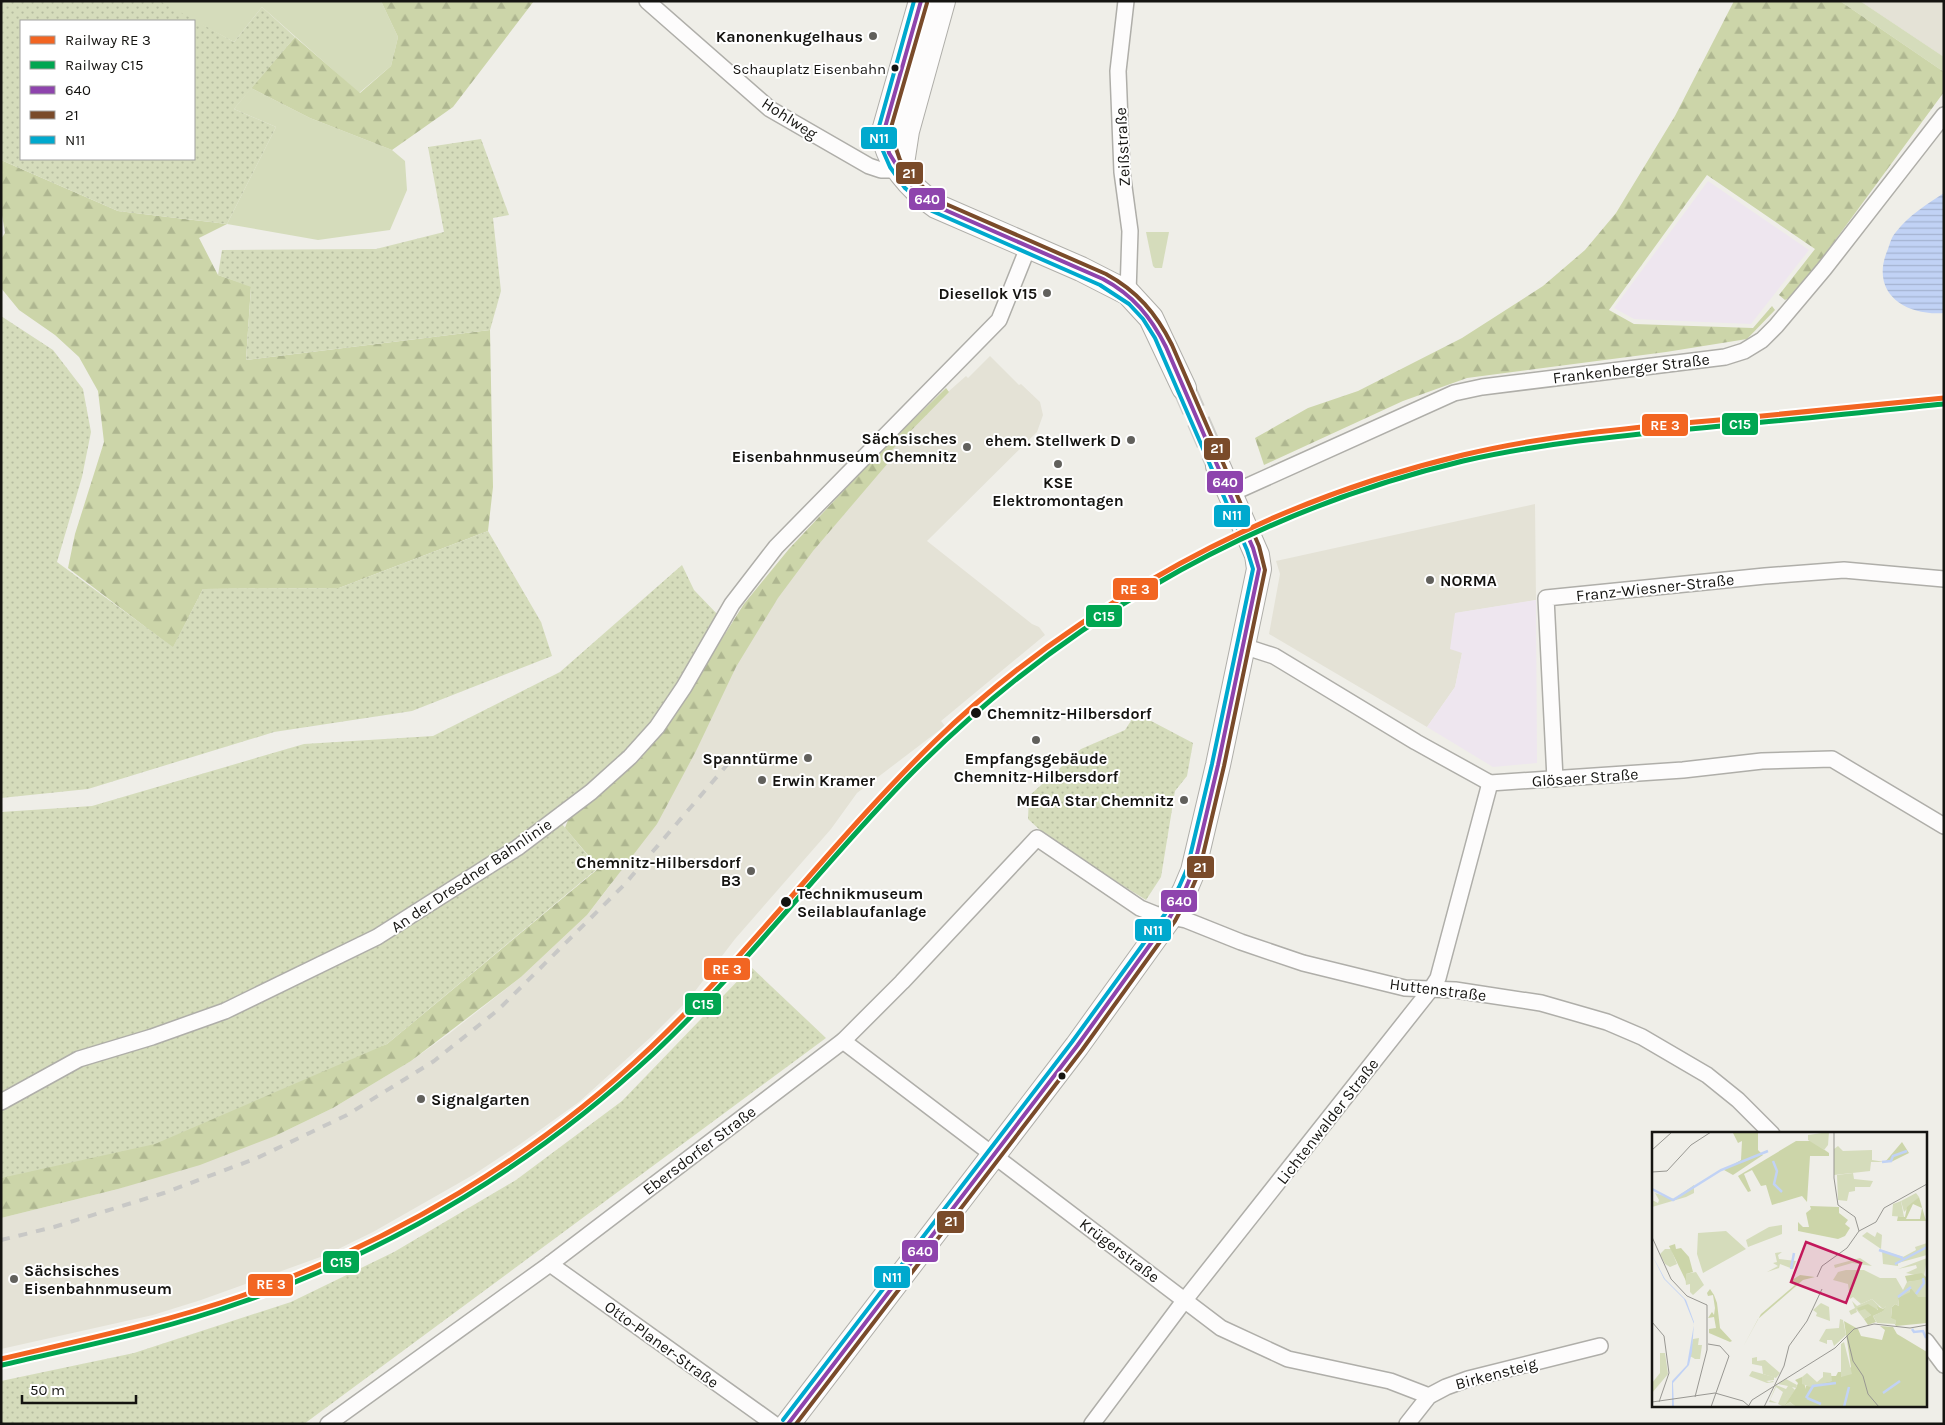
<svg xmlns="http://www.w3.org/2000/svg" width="1945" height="1425" font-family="Karla,sans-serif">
  <defs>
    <pattern id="forest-firs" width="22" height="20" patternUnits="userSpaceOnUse" patternTransform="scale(1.25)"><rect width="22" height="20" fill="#ccd5a9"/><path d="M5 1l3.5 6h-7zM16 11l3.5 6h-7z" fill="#aeb690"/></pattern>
    <pattern id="park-dots" width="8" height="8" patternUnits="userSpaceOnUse" patternTransform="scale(1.25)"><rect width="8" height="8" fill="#d5dcbb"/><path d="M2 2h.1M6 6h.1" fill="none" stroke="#b6bca0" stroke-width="1.8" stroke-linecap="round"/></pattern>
    <pattern id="water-rules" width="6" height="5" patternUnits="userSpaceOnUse" patternTransform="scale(1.25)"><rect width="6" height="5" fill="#c1d2f5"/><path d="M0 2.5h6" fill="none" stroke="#a5b3d1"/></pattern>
  </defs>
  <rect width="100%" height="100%" fill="#efeee8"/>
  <g fill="#e4e2d6">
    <path d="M1860,1H1944V57Z"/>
    <path d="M990,356L1019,385L1021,384L1040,402L1043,415L1037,432L927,541L1032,624L1039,627L1045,635L941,721L945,726L857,793L831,829L735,939L689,999L651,1037L579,1102L519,1145L473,1175L373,1232L326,1255L201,1300L153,1315L1,1349V1218L118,1189L275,1136L333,1108L411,1061L450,1033L521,977L587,915L612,883L565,828L568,820L641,758L661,735L744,604L789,549L879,453L966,376L968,378Z"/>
    <path d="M1535,504L1536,600L1456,613L1462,653L1455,687L1427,727L1269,634L1280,574L1276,561Z"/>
  </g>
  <g fill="#eee6ef">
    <path d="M1708,181L1809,250L1751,324L1634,319L1614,308Z"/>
    <path d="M1536,600L1537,763L1493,767L1427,727L1455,687L1462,653L1450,649L1455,613Z"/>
  </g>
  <g fill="#d5dcbb">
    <path d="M157,1H381L398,37L391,66L359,93L262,7L234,42Z"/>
    <path d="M1840,1H1860L1944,57V72Z"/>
    <path d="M251,88L310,118L392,150L405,161L407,190L390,230L318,240L227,224L276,127L234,109Z"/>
    <path d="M1146,232H1169L1162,268H1155L1153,266Z"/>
  </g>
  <g fill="url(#forest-firs)">
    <path d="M381,1H534L453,107L392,150L310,118L251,88L295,37L360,93L391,66L398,37Z"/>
    <path d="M1734,1H1840L1944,72V92L1795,295L1785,300L1779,295L1815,249L1707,175L1609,310L1634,324L1753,328L1772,306L1775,310L1747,339L1666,352L1467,378L1403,401L1264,465L1255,438L1308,408L1358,391L1462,338L1543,286L1585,250L1616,213L1675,116Z"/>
    <path d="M1,160L118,211L227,224L199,238L218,275L251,286L246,360L490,330L493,487L488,531L339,588L203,589L173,648L68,568L75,534L104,442L98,391L79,357L55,335L19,310L1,288V239L5,233L1,209Z"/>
    <path d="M946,388L949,392L890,452L894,456L813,551L778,598L736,667L696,751L657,824L587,915L521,977L411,1061L333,1108L275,1136L200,1165L118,1189L1,1218V1178L387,1044L599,868L565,828L568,820L611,785L641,758L661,735L744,604L789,549L879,453Z"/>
  </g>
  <g fill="url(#park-dots)" fill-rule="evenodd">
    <path d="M1,1H160L234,42L262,7L295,37L234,109L276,127L227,224L118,211L1,160ZM21,21H194V159H21Z"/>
    <path d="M481,139L509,215L493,218L501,291L490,330L246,360L251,287L218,275L222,250L376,249L444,232L428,147Z"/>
    <path d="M1,316L53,350L83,389L91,432L82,477L57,562L173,647L203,589L339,588L488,531L541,622L552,656L412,711L274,732L88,789L1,798Z"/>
    <path d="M682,565L694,590L719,616L657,717L613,762L553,813L598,868L387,1044L155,1144L1,1178V812L92,806L304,744L433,736L560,672Z"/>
    <path d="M1136,713L1193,743L1187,776L1175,791L1161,877L1146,900L1053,842L1028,819L1029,796L1081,749L1125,730Z"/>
    <path d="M751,967L826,1038L304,1424H1V1381L134,1353L291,1302L394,1252L516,1180L622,1101Z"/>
  </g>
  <path fill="url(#water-rules)" d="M1944,193V313C1904,316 1869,292 1888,249C1890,243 1892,236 1896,232C1908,216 1927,204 1944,193Z"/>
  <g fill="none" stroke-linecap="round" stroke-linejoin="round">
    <path stroke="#cecdc8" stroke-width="24" stroke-dasharray="24 12" stroke-linecap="butt" d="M1184,388L1218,466"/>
    <g stroke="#afaea9" stroke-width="18">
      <g id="minor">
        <path d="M647,1L770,109L869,166L881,170H901"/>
        <path d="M1126,1L1118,71L1122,172L1130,231L1128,293"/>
        <path d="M1230,494L1454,393L1482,387L1725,357L1744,351L1762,340L1776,326L1824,269L1944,115"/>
        <path d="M1243,646L1274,656L1416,742L1490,783L1683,770L1762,761L1832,759L1944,826"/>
        <path d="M1555,779L1546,598L1765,576L1844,570L1944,579"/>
        <path d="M843,1041L1221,1328L1288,1359L1390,1381L1429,1396"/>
        <path d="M1,1102L79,1059L152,1037L225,1011L377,937L517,848L591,792L630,757L657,727L684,687L732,604L776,547L999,320L1029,245"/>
        <path d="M550,1264L774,1424"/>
        <path d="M1926,1341L1944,1365"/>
        <path d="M328,1424L550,1264L843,1041L902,982L1037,838L1140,908L1155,914L1186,920L1241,942L1303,963L1405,988L1455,990L1541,1003L1607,1022L1642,1037L1707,1075L1738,1100L1772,1134"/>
        <path d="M1092,1424L1184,1301L1431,989L1438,978L1490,783"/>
        <path d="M1407,1424L1429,1396L1446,1387L1468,1379L1600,1346"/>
      </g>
    </g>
    <g stroke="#afaea9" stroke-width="26">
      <g id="primary">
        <path d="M921,1L884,131C885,161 913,190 936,206L1081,269L1128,293L1151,318L1184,388"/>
        <path d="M901,170L907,131L943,1"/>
        <path d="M788,1424L1077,1046L1170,917L1185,890L1193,871L1218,765L1259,569L1257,555L1218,466"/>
      </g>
    </g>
    <use href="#minor" stroke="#fdfcfc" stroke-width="15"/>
    <use href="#primary" stroke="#fdfcfc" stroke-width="24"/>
    <path stroke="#c8c8c6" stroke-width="4" stroke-dasharray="9 9" stroke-linecap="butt" d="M1,1240L54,1227L164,1193L257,1158L347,1115L434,1061L498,1010L624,885L733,758"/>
    <g stroke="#fff" stroke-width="8">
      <path id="bus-1" d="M788,1424L1077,1046L1170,917L1185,890L1193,871L1218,765L1259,569L1253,548L1166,347C1151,317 1133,295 1103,279L936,206L918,192L902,174L889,153L884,131L921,1"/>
    </g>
    <g stroke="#fff" stroke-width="8">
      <path id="bus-2" d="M796,1424L1082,1050L1175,921L1190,893L1199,872L1224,766L1265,570L1259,546L1172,345C1156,313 1137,291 1106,274L939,201L914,179L900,160L890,131L927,3"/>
    </g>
    <g stroke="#fff" stroke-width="8">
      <path id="bus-3" d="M783,1420L1072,1042L1165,914L1179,887L1187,869L1212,764L1253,569L1247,550L1155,338L1143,319L1129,304L1100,285L932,211L905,188L890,167L880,144L878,130L914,1"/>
    </g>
    <use href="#bus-1" stroke="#8e44ad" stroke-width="4"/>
    <use href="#bus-2" stroke="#7a4b2a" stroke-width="4"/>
    <use href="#bus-3" stroke="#00a9ce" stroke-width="4"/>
    <g stroke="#fff" stroke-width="9">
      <path id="rail-1" d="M1,1359C82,1340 163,1323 241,1296C393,1242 534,1158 651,1047C752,951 835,838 935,741C999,679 1073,625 1151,580C1248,523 1354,481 1463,455C1551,434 1641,427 1731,419C1802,412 1873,405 1944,398"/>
    </g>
    <g stroke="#fff" stroke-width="9">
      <path id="rail-2" d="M2,1365C83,1346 164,1330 242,1302C395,1249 534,1164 653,1054C743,969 818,870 904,781C978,705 1060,640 1151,587C1248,530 1354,487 1463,461C1551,441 1641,434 1731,425C1802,419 1873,411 1944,404"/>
    </g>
    <use href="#rail-1" stroke="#f26522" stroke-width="5"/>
    <use href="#rail-2" stroke="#00a651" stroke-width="5"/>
  </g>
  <g fill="#61605c" stroke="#fff" stroke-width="2">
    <circle cx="873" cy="36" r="5"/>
    <circle cx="1047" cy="293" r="5"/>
    <circle cx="1131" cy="440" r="5"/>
    <circle cx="967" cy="447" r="5"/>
    <circle cx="1058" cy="464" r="5"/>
    <circle cx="1430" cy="580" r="5"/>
    <circle cx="1036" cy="740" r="5"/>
    <circle cx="808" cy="758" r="5"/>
    <circle cx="762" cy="780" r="5"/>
    <circle cx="1184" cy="800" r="5"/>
    <circle cx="751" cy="871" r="5"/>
    <circle cx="421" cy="1099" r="5"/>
    <circle cx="14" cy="1279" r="5"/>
  </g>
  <g fill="#151411" stroke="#fff" stroke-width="2">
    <circle cx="895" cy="68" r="4.5"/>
    <circle cx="976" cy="713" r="6"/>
    <circle cx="786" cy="902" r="6"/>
    <circle cx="1062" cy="1076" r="4.5"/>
  </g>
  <g text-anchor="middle" stroke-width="4" stroke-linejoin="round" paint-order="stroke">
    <g font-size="15" fill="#151411" stroke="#fff" text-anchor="end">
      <text x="886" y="74">Schauplatz Eisenbahn</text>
    </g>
    <g font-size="16" font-weight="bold" fill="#151411" stroke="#fff" text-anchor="end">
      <text x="863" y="42">Kanonenkugelhaus</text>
      <text x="1037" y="299">Diesellok V15</text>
      <text x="957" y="444">Sächsisches<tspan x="957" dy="18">Eisenbahnmuseum Chemnitz</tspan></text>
      <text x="1121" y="446">ehem. Stellwerk D</text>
      <text x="1058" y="488" text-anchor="middle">KSE<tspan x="1058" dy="18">Elektromontagen</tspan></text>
      <text x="1440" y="586" text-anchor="start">NORMA</text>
      <text x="798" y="764">Spanntürme</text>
      <text x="1036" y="764" text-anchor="middle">Empfangsgebäude<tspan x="1036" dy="18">Chemnitz-Hilbersdorf</tspan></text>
      <text x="772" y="786" text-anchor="start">Erwin Kramer</text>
      <text x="1174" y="806">MEGA Star Chemnitz</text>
      <text x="741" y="868">Chemnitz-Hilbersdorf<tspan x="741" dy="18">B3</tspan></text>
      <text x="431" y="1105" text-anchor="start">Signalgarten</text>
      <text x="24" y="1276" text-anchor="start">Sächsisches<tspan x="24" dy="18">Eisenbahnmuseum</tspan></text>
    </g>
    <g font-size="16" fill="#151411" stroke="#fff">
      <text transform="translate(790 118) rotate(33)" y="6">Hohlweg</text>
      <text transform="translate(1122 147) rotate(-93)" y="6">Zeißstraße</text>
      <text transform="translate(1631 368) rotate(-7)" y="6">Frankenberger Straße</text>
      <text transform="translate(1655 587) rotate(-6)" y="6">Franz-Wiesner-Straße</text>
      <text transform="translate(1585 777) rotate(-4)" y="6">Glösaer Straße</text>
      <text transform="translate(471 875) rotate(-34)" y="6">An der Dresdner Bahnlinie</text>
      <text transform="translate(1438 989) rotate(7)" y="6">Huttenstraße</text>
      <text transform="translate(1327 1121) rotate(-52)" y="6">Lichtenwalder Straße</text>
      <text transform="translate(699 1150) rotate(-37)" y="6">Ebersdorfer Straße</text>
      <text transform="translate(1120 1250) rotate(37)" y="6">Krügerstraße</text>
      <text transform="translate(662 1344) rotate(36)" y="6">Otto-Planer-Straße</text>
      <text transform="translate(1496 1373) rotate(-15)" y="6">Birkensteig</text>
    </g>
    <g font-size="16" font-weight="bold" fill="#151411" stroke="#fff" text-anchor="start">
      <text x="987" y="719">Chemnitz-Hilbersdorf</text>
      <text x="797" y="899">Technikmuseum<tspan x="797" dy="18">Seilablaufanlage</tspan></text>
    </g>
  </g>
  <g transform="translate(1652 1132)">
    <rect width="275" height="275" fill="#efeee8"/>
    <path d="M186,14L191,19L220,18V28L233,30H219L218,39L182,43V17ZM42,53V61L34,65L0,75V68L6,71L7,68L3,61L22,67ZM264,61L267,65L252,80L249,69ZM215,100L223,105L225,100L230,103L229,117L210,104ZM275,111V123L246,131V134L231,132L230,118L251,125L264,118L263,115ZM13,117H19L25,132L18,135L13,132L8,122ZM275,126L272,145L254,141L265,136L264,133L246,137ZM44,140L52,153L41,163L38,160V152L34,153L33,142ZM220,167L227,174L225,178L213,176L219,183L212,187L204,177L205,180L199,183L197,179L203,176L200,169L205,174ZM100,239L122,245V248L114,249L117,250L121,249L122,250L115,251L97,244ZM134,247L145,253L144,256L140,255L143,258L132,274L138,270L144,275H132L126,272L131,260L124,255L118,268L125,271L117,270L124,253L134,257L136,254L126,252Z" fill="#d5dcbb"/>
    <path d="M106,0V18L111,23L81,43L72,38L89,28L90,9L86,11L81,1ZM144,9H160L177,21V24H158L155,70L150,64L120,73L114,53L109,54L100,38L92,42L99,59L96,60L86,44ZM250,10L257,21L239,30H233ZM267,65L274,89H245L246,84L253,85L255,75ZM261,72L270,76L268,87H254ZM158,74L187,75V81L196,88L193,92L198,96L193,104L186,107L146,99V90L151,95H157L154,81L159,77ZM23,112L24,117L29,116L37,125L41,140L34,142V149L17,114ZM270,141L275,146V191L244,194L239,186L240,175L243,172L247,174L246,166L271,148L255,150L253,144ZM148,143L163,145L151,148L106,187L91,215L109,182L143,153L140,148ZM58,157L62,163L65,171L68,196L80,209L78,210L57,201V197L64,196L62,185L56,186L60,180L62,183L63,176L61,163L56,164L55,161ZM216,172L226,178L225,174L231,177L234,174L232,179L221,184L224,190L216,193L212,187L219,183L213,177L207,179L205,176ZM192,189L206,197L209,204L230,208L233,198L228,194L241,195L245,202L275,220V275H144L138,270L132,274L144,256L146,251L143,248L150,245L154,257V254L179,249V244H184L186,240H190L189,245L199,235Z" fill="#ccd5a9" fill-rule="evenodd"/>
    <path d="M169,171L177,175L178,189L164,184L165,181L161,178Z" fill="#d5dcbb"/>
    <path d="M177,0L176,13L172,18L156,8V3ZM201,41L202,47L221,49L218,55H203V59L197,60L195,69L186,68L185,43ZM249,69L252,85L240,84L241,72ZM130,93V102L96,115L94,108L117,95ZM74,99L94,117L51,141L45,122L46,101ZM130,120L126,123L127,127L144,129L141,137L128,132L127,136L115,140L126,134L121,131L125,130L123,121ZM208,126L220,134L200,131L183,136L182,133ZM194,138H212L228,146H244L251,158L255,150L271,147L275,149V165H266L258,155V160L246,166L247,174L243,172L240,175L239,186L244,188V192L225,191L221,184L231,179L234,174L231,177L220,167L209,172L201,165L198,167L196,152L181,148L186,140ZM188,187L191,188L194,203L182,214L180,208H175V212L167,209L174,197L187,196ZM47,206L46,213H50L48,227H43L38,224L41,207ZM192,210L200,242L189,245V212ZM8,221H13L16,242L0,261V251L8,241ZM105,225V229L113,228L128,241L124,246L111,242L110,234L100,232V226ZM171,240L179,241L180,249L158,255L150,252V245L155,241L165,250L171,245Z" fill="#d5dcbb"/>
    <path d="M0,123L13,147L34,168L42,190L40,220L37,233L21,251L22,275H17L20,274V249L35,233L42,192L32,167L12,147Z" fill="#c1d2f5"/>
    <path fill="none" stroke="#c1d2f5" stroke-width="2.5" d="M121,29L125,39L122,52L130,60M230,30L239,29L241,24L255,19M0,57L21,68L69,38L116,19M227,118L251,126M243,132L275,115M139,137L142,121M264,162L272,151L271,146M246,165L259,155M260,197L262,200L271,199L274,206M231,261L248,249M154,266L161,254L184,251M155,266L169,272M192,275L197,255"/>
    <path fill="none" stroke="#989792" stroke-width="1" d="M182,0V46L186,73L203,85L207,99M0,18L20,0M0,40L15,39L39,13L59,0M0,105L19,147L35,164L55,173V218L43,265M165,145L170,134L195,116L207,99L224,90L232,76L275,52M0,190L12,204L17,241L7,270M195,204L201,229L211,244L216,262L227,275M56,212L68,214L77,224L59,275M0,270L63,261L91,269L98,275M96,275L100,268L183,216L202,197L222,192L258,196L275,193M112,275L132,234L137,214L155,189L170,157"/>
    <path fill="#c2185b" fill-opacity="0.15" stroke="#c2185b" stroke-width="2.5" d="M154,110L209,131L194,171L139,150Z"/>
    <rect width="275" height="275" fill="none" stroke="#151411" stroke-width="2.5"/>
  </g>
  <g stroke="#fff" stroke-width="2">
    <rect x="860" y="126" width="38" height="24" rx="5" fill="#00a9ce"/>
    <rect x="895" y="161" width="29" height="24" rx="5" fill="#7a4b2a"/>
    <rect x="908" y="187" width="38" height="24" rx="5" fill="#8e44ad"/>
    <rect x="1721" y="412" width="38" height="24" rx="5" fill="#00a651"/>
    <rect x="1641" y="413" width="48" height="24" rx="5" fill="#f26522"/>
    <rect x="1203" y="437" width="28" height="24" rx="5" fill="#7a4b2a"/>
    <rect x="1206" y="470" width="38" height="24" rx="5" fill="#8e44ad"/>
    <rect x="1213" y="504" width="38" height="24" rx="5" fill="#00a9ce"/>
    <rect x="1112" y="577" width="47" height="24" rx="5" fill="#f26522"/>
    <rect x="1085" y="604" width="38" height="24" rx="5" fill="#00a651"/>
    <rect x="1186" y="855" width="29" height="24" rx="5" fill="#7a4b2a"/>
    <rect x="1160" y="889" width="38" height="24" rx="5" fill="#8e44ad"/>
    <rect x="1134" y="918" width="38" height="24" rx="5" fill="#00a9ce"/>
    <rect x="703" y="957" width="48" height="24" rx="5" fill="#f26522"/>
    <rect x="684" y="992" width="38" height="24" rx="5" fill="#00a651"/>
    <rect x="936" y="1210" width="29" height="24" rx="5" fill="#7a4b2a"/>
    <rect x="901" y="1239" width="38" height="24" rx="5" fill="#8e44ad"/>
    <rect x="322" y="1250" width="38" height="24" rx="5" fill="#00a651"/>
    <rect x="873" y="1265" width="38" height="24" rx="5" fill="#00a9ce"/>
    <rect x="247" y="1273" width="47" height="24" rx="5" fill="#f26522"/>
  </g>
  <g font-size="14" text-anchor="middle" font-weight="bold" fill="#fff">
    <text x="879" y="143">N11</text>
    <text x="909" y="178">21</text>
    <text x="927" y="204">640</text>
    <text x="1740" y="429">C15</text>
    <text x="1665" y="430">RE 3</text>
    <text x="1217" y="453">21</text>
    <text x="1225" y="487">640</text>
    <text x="1232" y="520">N11</text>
    <text x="1135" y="594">RE 3</text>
    <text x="1104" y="621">C15</text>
    <text x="1200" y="872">21</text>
    <text x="1179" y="906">640</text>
    <text x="1153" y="935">N11</text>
    <text x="727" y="974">RE 3</text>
    <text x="703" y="1009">C15</text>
    <text x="951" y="1226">21</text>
    <text x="920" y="1256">640</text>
    <text x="341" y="1267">C15</text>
    <text x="892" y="1282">N11</text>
    <text x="271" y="1289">RE 3</text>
  </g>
  <rect width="1945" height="1425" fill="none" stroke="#151411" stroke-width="5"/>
  <rect x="20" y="20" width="175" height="140" fill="#ffffff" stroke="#a1a1a0"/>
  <rect x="30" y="36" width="25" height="8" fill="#f26522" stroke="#a1a1a0"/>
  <text x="65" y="45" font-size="15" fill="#151411">Railway RE 3</text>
  <rect x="30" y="61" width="25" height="8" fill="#00a651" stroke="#a1a1a0"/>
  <text x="65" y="70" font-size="15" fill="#151411">Railway C15</text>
  <rect x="30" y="86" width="25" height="8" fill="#8e44ad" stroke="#a1a1a0"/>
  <text x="65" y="95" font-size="15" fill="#151411">640</text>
  <rect x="30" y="111" width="25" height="8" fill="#7a4b2a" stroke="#a1a1a0"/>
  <text x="65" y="120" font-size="15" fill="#151411">21</text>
  <rect x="30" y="136" width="25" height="8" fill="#00a9ce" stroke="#a1a1a0"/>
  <text x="65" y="145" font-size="15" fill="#151411">N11</text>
  <path d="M22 1395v8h114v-8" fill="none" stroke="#151411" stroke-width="2.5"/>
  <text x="30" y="1395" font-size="15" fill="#151411" stroke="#ffffff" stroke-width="4" paint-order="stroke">50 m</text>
</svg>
